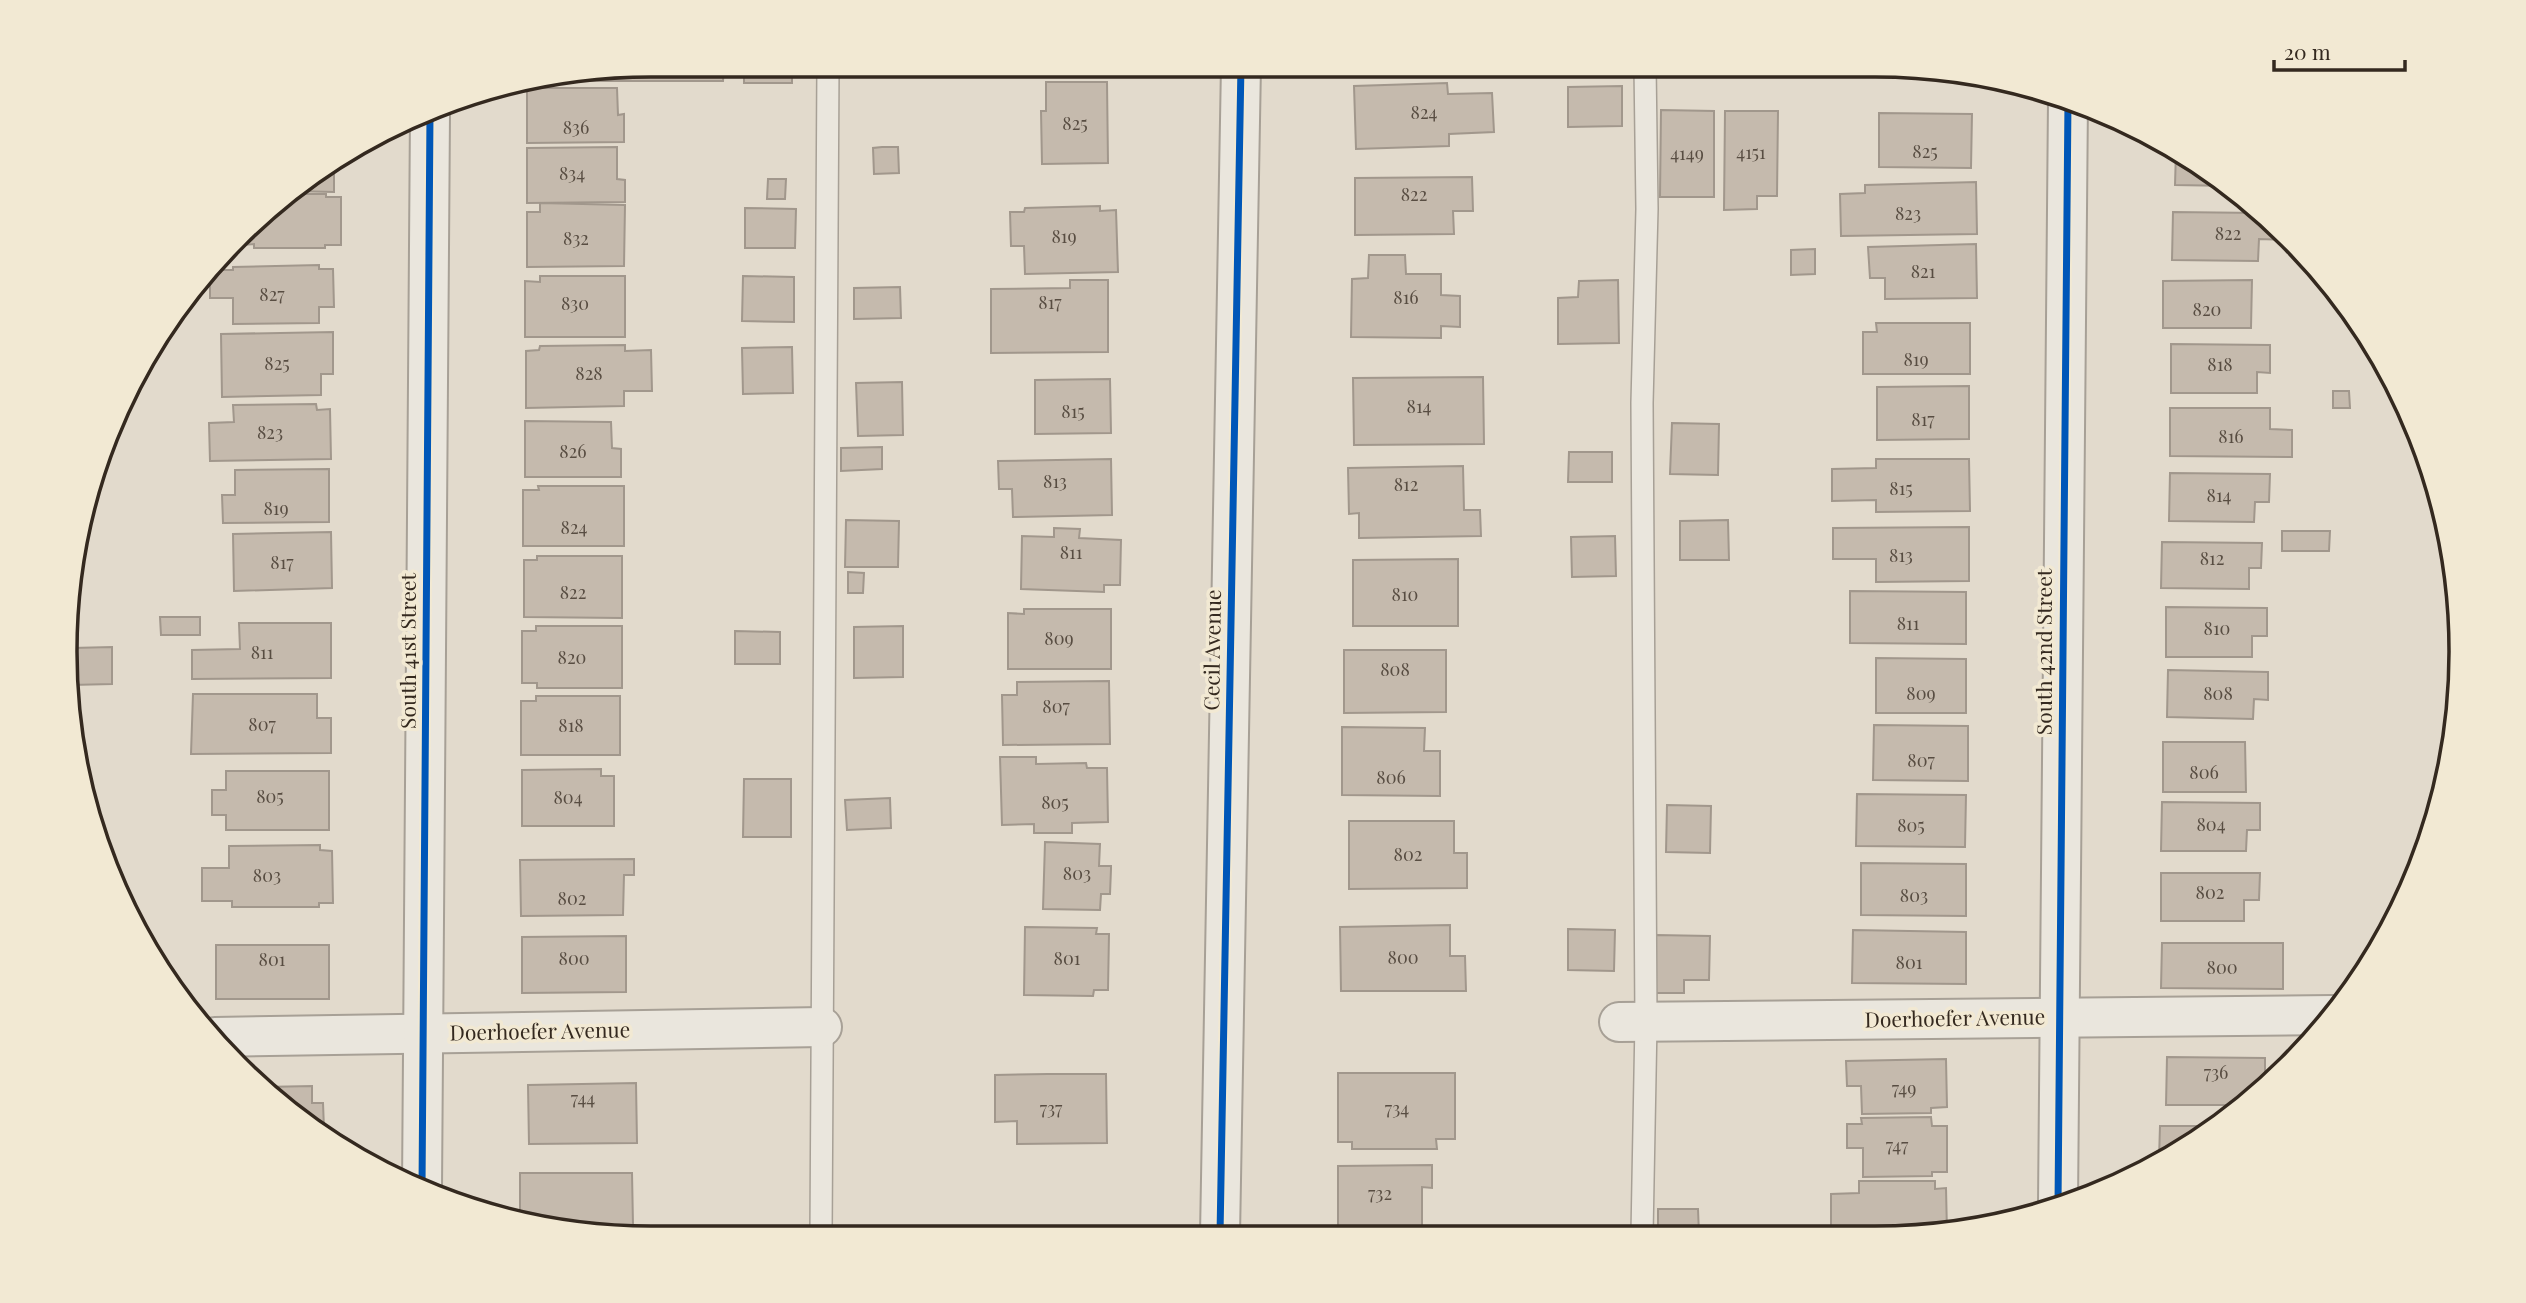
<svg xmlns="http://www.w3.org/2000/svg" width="2526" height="1303" font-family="'Playfair Display',serif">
  <rect width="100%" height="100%" fill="#e2dacc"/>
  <g fill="#c5baad" stroke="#a1978c" stroke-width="2">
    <path d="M652,65H724L723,81H554Z"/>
    <rect x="744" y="65" width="48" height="18"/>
    <path d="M1046,82H1107L1108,163L1042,164L1041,111H1046Z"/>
    <path d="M1447,83L1448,94L1492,93L1494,132L1449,134V146L1356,149L1354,86Z"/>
    <path d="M1622,86V126L1568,127V87Z"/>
    <path d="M527,88H617L618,115L624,114V142L527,143Z"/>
    <path d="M1661,110L1714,111V197H1660Z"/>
    <path d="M1725,111H1778L1777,196H1757V209L1724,210Z"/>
    <path d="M1879,113L1972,114L1971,168L1879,167Z"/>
    <path d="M617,147V179L625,180V202L527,203V148Z"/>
    <path d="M882,147H898L899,173L874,174L873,148Z"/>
    <path d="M2176,151L2231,186H2232L2175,185Z"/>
    <path d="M334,165V192L289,191L294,186Z"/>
    <path d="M1472,177L1473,211H1453L1454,234L1355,235V178Z"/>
    <path d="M768,179H786L785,199H767Z"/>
    <path d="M1976,182L1977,234L1841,236L1840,194L1865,193V185Z"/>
    <path d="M286,194H326V197H341V245H325V248H254V244L244,245V239Z"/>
    <path d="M540,203L625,205L624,266L527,267V212H540Z"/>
    <path d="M1100,206V211L1116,210L1118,272L1025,274L1024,246H1011L1010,212H1024L1025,208Z"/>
    <path d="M745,208L796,209L795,248H745Z"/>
    <path d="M2173,212L2260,213L2288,240L2259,239L2258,261L2172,260Z"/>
    <path d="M1976,244L1977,298L1885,299V278H1870L1868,247Z"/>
    <path d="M1815,249V274L1791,275V250Z"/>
    <path d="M1369,255H1405L1406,274H1441V295L1460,296V327L1441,326V338L1351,337L1352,279L1368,278Z"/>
    <path d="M319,265V269H333L334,307H319V323L233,324V298H210V276L216,270H233V267Z"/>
    <path d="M540,276H625V337H525V281L540,282Z"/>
    <path d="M743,276L794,277V322L742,321Z"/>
    <path d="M1070,280H1108V352L991,353V289L1070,288Z"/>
    <path d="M1618,280L1619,343L1558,344V298L1578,297L1579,281Z"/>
    <path d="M2252,280L2251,328H2163V281Z"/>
    <path d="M900,287L901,318L854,319V288Z"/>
    <path d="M1876,323H1970V374H1863V332H1877Z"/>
    <path d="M333,332V374H321V395L222,397L221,334Z"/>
    <path d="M2171,344L2270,345V373L2257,372V393H2171Z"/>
    <path d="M625,345V351L651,350L652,391H624V406L526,408V351L539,350L540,346Z"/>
    <path d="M792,347L793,393L743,394L742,348Z"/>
    <path d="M1483,377L1484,444L1354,445L1353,378Z"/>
    <path d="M1110,379L1111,433L1035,434V380Z"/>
    <path d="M902,382L903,435L858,436L856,383Z"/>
    <path d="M1969,386V439L1877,440V387Z"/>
    <path d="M2333,391H2349L2350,408H2333Z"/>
    <path d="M316,404L317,410L330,409L331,459L210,461L209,423L234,422L233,405Z"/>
    <path d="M2170,408H2270V429L2292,430V457L2170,456Z"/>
    <path d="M525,421L611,422L612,448L621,449V477H525Z"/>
    <path d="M1672,423L1719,424L1718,475L1670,474Z"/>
    <path d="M882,447V469L841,471V448Z"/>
    <path d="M1569,452H1612V482H1568Z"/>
    <path d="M1111,459L1112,515L1013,517L1012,489H999L998,461Z"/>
    <path d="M1876,459H1969L1970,511L1876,512V500L1832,501V469L1876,468Z"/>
    <path d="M1463,466L1464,510H1480L1481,536L1359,538V513L1349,514L1348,468Z"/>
    <path d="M329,469V522L223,523L222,495H235V470Z"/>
    <path d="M2170,473L2270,474L2269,502H2255L2254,522L2169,521Z"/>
    <path d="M538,486H624V546H523V490H539Z"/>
    <path d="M846,520L899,521L898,567H845Z"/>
    <path d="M1728,520L1729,560H1680V521Z"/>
    <path d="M1969,527V581L1876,582V559H1833V528Z"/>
    <path d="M1054,528L1080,529L1079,538L1121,540L1120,585H1104V592L1021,589L1022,536L1054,537Z"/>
    <path d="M2282,531H2330L2329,551H2282Z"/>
    <path d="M331,532L332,588L234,591L233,534Z"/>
    <path d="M1615,536L1616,576L1572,577L1571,537Z"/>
    <path d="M2162,542L2262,543L2261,568H2249V589L2161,588Z"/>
    <path d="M537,556H622V618L524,617V560H537Z"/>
    <path d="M1458,559V626H1353V560Z"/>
    <path d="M848,572L864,573L863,593H848Z"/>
    <path d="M1850,591L1966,592V644L1850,643Z"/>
    <path d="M2166,607L2267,608V636H2252V657H2166Z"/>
    <path d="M1024,609H1111V669H1008V613L1024,614Z"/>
    <path d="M160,617H200V635H161Z"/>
    <path d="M239,623H331V678L192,679V650L240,649Z"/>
    <path d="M536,626H622V688H537V683H522V631H536Z"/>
    <path d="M903,626V677L854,678V627Z"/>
    <path d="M735,631L780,632V664H735Z"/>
    <path d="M112,647V684L71,685L72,648Z"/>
    <path d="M1344,650H1446V712L1344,713Z"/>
    <path d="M1876,658L1966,659V713H1876Z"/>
    <path d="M2168,670L2268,672V700L2254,699L2253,719L2167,717Z"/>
    <path d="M1109,681L1110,744L1003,745L1002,695H1017V682Z"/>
    <path d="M193,694H317V718H331V753L191,754Z"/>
    <path d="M536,696H620V755H521V701H536Z"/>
    <path d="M1874,725L1968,726V781L1873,780Z"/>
    <path d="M1342,727L1425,728L1424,751H1440V796L1342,795Z"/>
    <path d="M2163,742H2245L2246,792H2163Z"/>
    <path d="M1000,757H1036V764L1086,763L1087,768H1107L1108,822L1072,823V833H1034V824L1002,825Z"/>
    <path d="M601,769V776H614V826H522V770Z"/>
    <path d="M226,771H329V830H226V815H212V790H226Z"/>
    <path d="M744,779H791V837H743Z"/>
    <path d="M1857,794L1966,795L1965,847L1856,846Z"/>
    <path d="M890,798L891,828L847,830L845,800Z"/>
    <path d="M2162,802L2260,803V830H2247L2246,851H2161Z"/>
    <path d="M1667,805L1711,806L1710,853L1666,852Z"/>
    <path d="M1349,821H1454V853H1467V888L1349,889Z"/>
    <path d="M1045,842L1100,844L1099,866H1111V869L1110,894H1101L1100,910L1043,909Z"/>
    <path d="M320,845V850L332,851L333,903H319V907H232V901H202V868H229V846Z"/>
    <path d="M634,859V875H624L623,915L521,916L520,860Z"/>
    <path d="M1861,863L1966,864V916L1861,915Z"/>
    <path d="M2161,873H2260L2259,900H2244V921H2161Z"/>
    <path d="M1450,925V956H1465L1466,991H1341L1340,927Z"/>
    <path d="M1025,927L1097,928L1096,934H1109L1108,990H1094L1093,996L1024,995Z"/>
    <path d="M1568,929L1615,930L1614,971L1568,970Z"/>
    <path d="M1853,930L1966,932V984L1852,983Z"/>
    <path d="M1656,935L1710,936L1709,980H1684V993H1656Z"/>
    <path d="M626,936V992L522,993V937Z"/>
    <path d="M2162,943H2283V989L2161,988Z"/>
    <rect x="216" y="945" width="113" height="54"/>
    <path d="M2167,1057L2265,1058V1084L2252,1086V1097L2243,1105H2166Z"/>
    <path d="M1946,1059L1947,1107L1931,1108V1113L1862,1114L1861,1086H1847L1846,1061Z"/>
    <path d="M1338,1073H1455V1139H1436L1437,1149H1352V1142H1338Z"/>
    <path d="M1048,1074H1106L1107,1143L1017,1144V1121L995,1122V1075Z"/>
    <path d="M636,1083L637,1143L529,1144L528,1085Z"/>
    <path d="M312,1086V1103H323L324,1129L265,1087Z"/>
    <path d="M1931,1117L1932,1126H1947V1172H1932V1176L1863,1177V1148H1847V1124H1862L1861,1118Z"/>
    <path d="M2160,1126H2216L2159,1159Z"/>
    <path d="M1432,1165V1188L1422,1187V1229L1338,1230V1166Z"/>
    <path d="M520,1173H632L633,1225H543L520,1222Z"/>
    <path d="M1859,1181H1935V1189L1946,1188L1947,1232L1862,1233L1861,1228H1831V1194L1859,1193Z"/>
    <path d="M1658,1209H1698L1699,1234H1658Z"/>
  </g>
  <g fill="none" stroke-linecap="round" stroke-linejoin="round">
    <g stroke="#a7a096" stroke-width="24">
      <g id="service">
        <path d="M1642,1234L1646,1022L1642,403L1647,209L1645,66"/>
        <path d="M821,1236L828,65"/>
      </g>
    </g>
    <g stroke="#a7a096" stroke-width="42">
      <g id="minor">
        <path d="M1619,1022L2333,1015"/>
        <path d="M215,1037L822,1027"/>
        <path d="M422,1189L430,113"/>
        <path d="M2058,1204L2068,100"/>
        <path d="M1220,1235L1241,65"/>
      </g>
    </g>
    <use href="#service" stroke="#eae6dd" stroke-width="21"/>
    <use href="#minor" stroke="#eae6dd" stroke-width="38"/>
    <g stroke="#f2e9d3" stroke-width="11">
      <g id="cycleway">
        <path d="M422,1189L430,113"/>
        <path d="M2058,1204L2068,100"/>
        <path d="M1220,1235L1241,65"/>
      </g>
    </g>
    <use href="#cycleway" stroke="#0057b8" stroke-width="7"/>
  </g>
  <g text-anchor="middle" stroke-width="7" stroke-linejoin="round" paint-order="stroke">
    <g font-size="18" fill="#584d42">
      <text x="1424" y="119">824</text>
      <text x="1075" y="130">825</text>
      <text x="576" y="134">836</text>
      <text x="1925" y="158">825</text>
      <text x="1751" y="159">4151</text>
      <text x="1687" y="160">4149</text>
      <text x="572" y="180">834</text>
      <text x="1414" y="201">822</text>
      <text x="1908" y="220">823</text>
      <text x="2228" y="240">822</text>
      <text x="1064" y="243">819</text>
      <text x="576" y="245">832</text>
      <text x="1923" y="278">821</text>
      <text x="272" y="301">827</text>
      <text x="1406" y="304">816</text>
      <text x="1050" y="309">817</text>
      <text x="575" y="310">830</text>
      <text x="2207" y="316">820</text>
      <text x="1916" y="366">819</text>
      <text x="277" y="370">825</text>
      <text x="2220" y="371">818</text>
      <text x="589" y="380">828</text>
      <text x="1419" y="413">814</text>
      <text x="1073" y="418">815</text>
      <text x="1923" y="426">817</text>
      <text x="270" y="439">823</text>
      <text x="2231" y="443">816</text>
      <text x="573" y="458">826</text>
      <text x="1055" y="488">813</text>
      <text x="1406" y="491">812</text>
      <text x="1901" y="495">815</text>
      <text x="2219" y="502">814</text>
      <text x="276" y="515">819</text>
      <text x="574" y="534">824</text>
      <text x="1071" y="559">811</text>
      <text x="1901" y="562">813</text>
      <text x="2212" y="565">812</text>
      <text x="282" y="569">817</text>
      <text x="573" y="599">822</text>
      <text x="1405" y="601">810</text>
      <text x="1908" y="630">811</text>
      <text x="2217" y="635">810</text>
      <text x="1059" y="645">809</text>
      <text x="262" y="659">811</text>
      <text x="572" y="664">820</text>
      <text x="1395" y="676">808</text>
      <text x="1921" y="700">809</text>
      <text x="2218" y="700">808</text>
      <text x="1056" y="713">807</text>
      <text x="262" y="731">807</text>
      <text x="571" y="732">818</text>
      <text x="1921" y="767">807</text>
      <text x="2204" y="779">806</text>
      <text x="1391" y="784">806</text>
      <text x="270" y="803">805</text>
      <text x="568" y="804">804</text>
      <text x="1055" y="809">805</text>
      <text x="2211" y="831">804</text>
      <text x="1911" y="832">805</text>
      <text x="1408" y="861">802</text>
      <text x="1077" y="880">803</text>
      <text x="267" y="882">803</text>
      <text x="2210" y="899">802</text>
      <text x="1914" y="902">803</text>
      <text x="572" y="905">802</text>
      <text x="1403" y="964">800</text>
      <text x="574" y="965">800</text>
      <text x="1067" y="965">801</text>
      <text x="272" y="966">801</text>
      <text x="1909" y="969">801</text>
      <text x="2222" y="974">800</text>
      <text x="2216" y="1079">736</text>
      <text x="1904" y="1095">749</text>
      <text x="583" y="1105">744</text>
      <text x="1051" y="1115">737</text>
      <text x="1397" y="1115">734</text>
      <text x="1897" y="1152">747</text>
      <text x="1380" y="1200">732</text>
    </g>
    <g font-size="21" fill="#34291f" stroke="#f2e9d3">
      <text transform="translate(1213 650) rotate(-89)" y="7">Cecil Avenue</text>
      <text transform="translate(409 651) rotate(-90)" y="7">South 41st Street</text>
      <text transform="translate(2045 652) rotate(-90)" y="7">South 42nd Street</text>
      <text transform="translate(1955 1019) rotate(-1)" y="7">Doerhoefer Avenue</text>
      <text transform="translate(540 1032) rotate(-1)" y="7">Doerhoefer Avenue</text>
    </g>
  </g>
  <path d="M0 0H2526V1303H0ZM651 77H1875A574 574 0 0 1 2449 651V652A574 574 0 0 1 1875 1226H651A574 574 0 0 1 77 652V651A574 574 0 0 1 651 77Z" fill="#f2e9d3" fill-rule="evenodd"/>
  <path fill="none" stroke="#34291f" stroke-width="3.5" d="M651 77H1875A574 574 0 0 1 2449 651V652A574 574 0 0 1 1875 1226H651A574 574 0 0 1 77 652V651A574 574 0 0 1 651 77Z"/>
  <path d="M2274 60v10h131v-10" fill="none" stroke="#34291f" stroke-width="3.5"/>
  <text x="2284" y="60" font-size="21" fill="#34291f" stroke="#f2e9d3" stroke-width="5" paint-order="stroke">20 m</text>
</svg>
